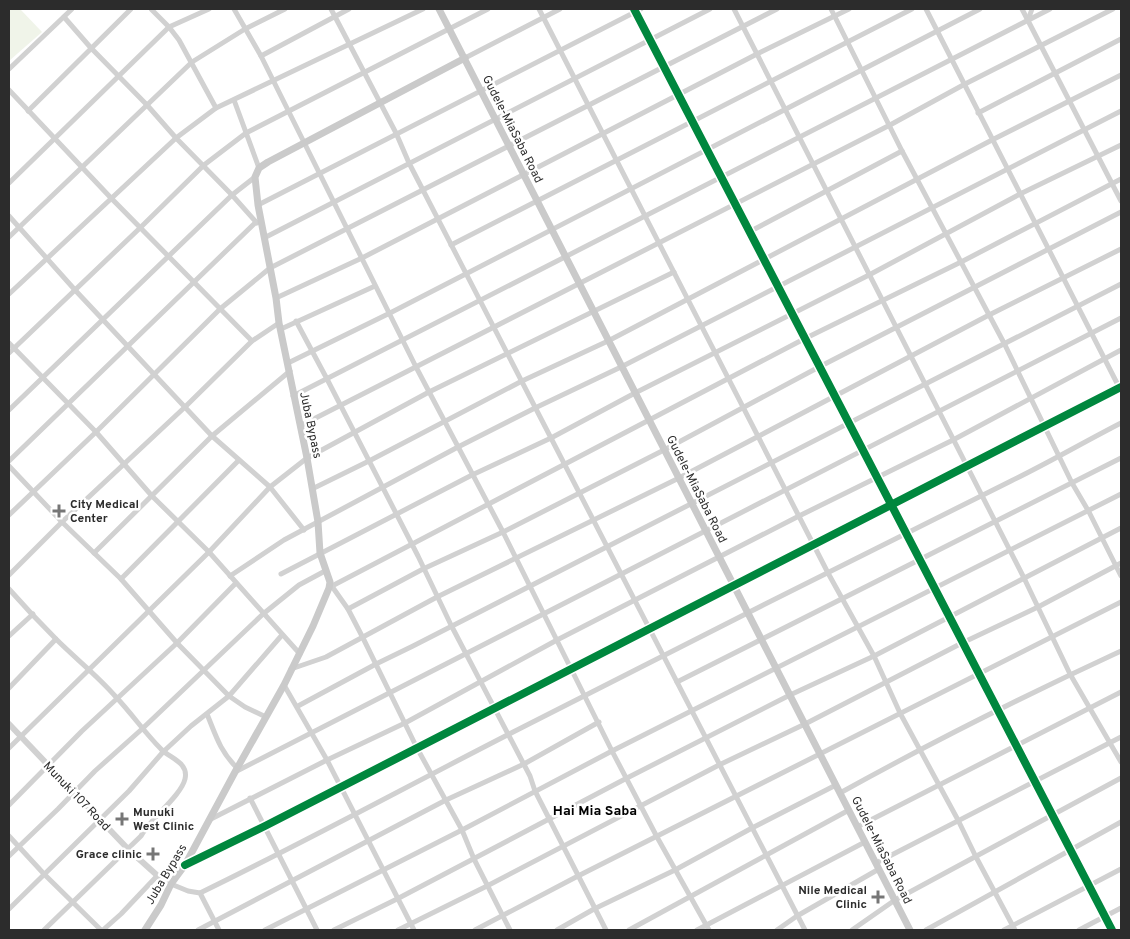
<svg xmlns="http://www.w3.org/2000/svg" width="1130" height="939" font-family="Overpass,sans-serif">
  <rect width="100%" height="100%" fill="#fff"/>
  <path fill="#f0f4e9" d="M9,9H20L42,32L9,61Z"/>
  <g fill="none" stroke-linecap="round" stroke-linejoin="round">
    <g stroke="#d1d1d1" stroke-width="5">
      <path d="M151,9L169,27L179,40L216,108"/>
      <path d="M234,9L261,56L416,367L503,532L612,751L657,837L709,930"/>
      <path d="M331,9L396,133L409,163L805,930"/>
      <path d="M539,9L828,573L874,656L900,713L958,820L976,857L1015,930"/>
      <path d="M634,9L1112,930"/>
      <path d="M734,9L1024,578L1070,674L1121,762"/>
      <path d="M831,9L902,151L1004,343L1072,483L1089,512L1121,576"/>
      <path d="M926,9L1121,391"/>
      <path d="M1022,9L1121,201"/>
      <path d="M64,17L91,48L147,105L176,138L232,195L257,223"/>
      <path d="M1028,20L1032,9"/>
      <path d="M261,56L349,9"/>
      <path d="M465,58L560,9"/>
      <path d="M9,69L72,9"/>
      <path d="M9,90L111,198L252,341"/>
      <path d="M234,100L259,168"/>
      <path d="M28,111L131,9"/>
      <path d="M978,113L1121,39"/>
      <path d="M9,183L169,27L209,9"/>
      <path d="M258,205L641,9"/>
      <path d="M9,216L75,290L212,436L270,487L304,530"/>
      <path d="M749,232L902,151"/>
      <path d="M9,237L192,62L245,29L285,9"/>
      <path d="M264,238L710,9"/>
      <path d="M451,245L912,9"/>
      <path d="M9,294L176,138L216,108L423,9"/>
      <path d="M276,298L362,258L757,54L849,9"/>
      <path d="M296,321L327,379L418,556L451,625L530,776L535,791L606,930"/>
      <path d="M281,329L375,286"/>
      <path d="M9,343L96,432L152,496L209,552L300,654"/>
      <path d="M9,353L141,227L204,165L246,133L488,9"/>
      <path d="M288,363L390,313L980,9"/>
      <path d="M293,396L1050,9"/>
      <path d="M9,410L232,195L255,177"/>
      <path d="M300,426L890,125L965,84L1113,9"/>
      <path d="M9,461L256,222"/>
      <path d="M9,466L62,522L121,579L177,643L229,696L245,707L266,717"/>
      <path d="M312,489L369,461L522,381L608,341L992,140L1121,75"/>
      <path d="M9,515L96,432L220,309L270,268L777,9"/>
      <path d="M94,553L212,436L290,371"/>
      <path d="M281,574L472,475L551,438L635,393L869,275L1020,194L1121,145"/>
      <path d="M9,575L62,522L185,407L252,341L279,323"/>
      <path d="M230,576L284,540L458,447L535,408L621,367L1121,111"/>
      <path d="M121,579L239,460"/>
      <path d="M331,585L348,609L363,638L417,748L462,830L474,859L510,930"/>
      <path d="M332,586L804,339L961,262L1121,179"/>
      <path d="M9,589C24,606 40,623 56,639C76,659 98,676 116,697C132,714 145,733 161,749C169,758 189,762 185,779C181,796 150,819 141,836L44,930"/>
      <path d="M348,609L423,569L503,532L664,450L819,367L1121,212"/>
      <path d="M9,636L33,614"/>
      <path d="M291,669L326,657L437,597L679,478L989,315L1121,249"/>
      <path d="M677,682L1121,458"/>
      <path d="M284,685L327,760L414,930"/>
      <path d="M9,688L56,639"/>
      <path d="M298,706L376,664L413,646L1121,284"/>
      <path d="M207,714C216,736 220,751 237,768"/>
      <path d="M9,748L209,552L270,487L307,458L429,392L674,272"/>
      <path d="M235,772L1121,318"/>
      <path d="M840,793C932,742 1026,695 1121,651"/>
      <path d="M250,798L317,930"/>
      <path d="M9,805L82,731L177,643L236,583"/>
      <path d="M211,819L327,760L405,723L557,640L799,516L953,440L1121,350"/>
      <path d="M857,827L1121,692"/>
      <path d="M9,836L44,874L101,930"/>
      <path d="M9,856L58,809L95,771L142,729L263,614L299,585L325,571"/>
      <path d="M876,863L1121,737"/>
      <path d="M186,865L265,826L1121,387"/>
      <path d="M171,884L188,891L200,893L219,930"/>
      <path d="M200,893C309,840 415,782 523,727C685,644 848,562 1011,481C1048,463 1084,442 1121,423"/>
      <path d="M9,909L129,791L163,752L191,726L229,696L282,635"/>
      <path d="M103,930L121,914L157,876"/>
      <path d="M198,930L446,800L524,764L599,722"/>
      <path d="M265,930L462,830L612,751L1121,494"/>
      <path d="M334,930L397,899L627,778L790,695L874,656L1121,528"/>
      <path d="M398,930L487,886L719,765L805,724L962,643L1038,607L1121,563"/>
      <path d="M475,930L578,876L1121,602"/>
      <path d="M557,930L594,909L675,870L752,828L836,785"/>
      <path d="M629,930L849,810"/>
      <path d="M697,930L865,842"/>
      <path d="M777,930L797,916L879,869"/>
      <path d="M852,930L895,900L1121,778"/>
      <path d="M926,930L1121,822"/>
      <path d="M1004,930L1121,869"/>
      <path d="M1079,930L1121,908"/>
    </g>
    <path stroke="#d1d1d1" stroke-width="6" d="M9,724L129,850L159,877L171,884"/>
    <g stroke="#cacaca" stroke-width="7">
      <path d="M439,9L910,930"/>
      <path d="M145,930L161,905L171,884L185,865L235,772L284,685L313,626L329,588L330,582L320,553L318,522L307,458L279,323L276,298L258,205L255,177L259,168L268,162L465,58"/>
    </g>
    <g stroke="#fff" stroke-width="11">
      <g id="cycleway">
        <path d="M634,9L1112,930"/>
        <path d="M185,865L265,826L1121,387"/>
      </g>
    </g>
    <use href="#cycleway" stroke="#00873e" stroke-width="8"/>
  </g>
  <g fill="#767676" stroke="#fff" stroke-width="2">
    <path d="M56.5 503.5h5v5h5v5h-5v5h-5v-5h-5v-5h5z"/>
    <path d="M119.5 811.5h5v5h5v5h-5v5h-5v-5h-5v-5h5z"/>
    <path d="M150.5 846.5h5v5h5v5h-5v5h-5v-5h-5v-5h5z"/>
    <path d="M875.5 889.5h5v5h5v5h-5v5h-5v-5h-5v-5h5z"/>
  </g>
  <g text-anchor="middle" stroke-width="5" stroke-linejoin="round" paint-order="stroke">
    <g font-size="12" fill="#2c2c2c" stroke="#fff">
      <text transform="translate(513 129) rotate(63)" y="4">Gudele-MiaSaba Road</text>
      <text transform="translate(311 425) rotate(78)" y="4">Juba Bypass</text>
      <text transform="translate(697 489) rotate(63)" y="4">Gudele-MiaSaba Road</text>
      <text transform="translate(77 796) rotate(46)" y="4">Munuki 107 Road</text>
      <text transform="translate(882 850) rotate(63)" y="4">Gudele-MiaSaba Road</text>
      <text transform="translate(166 874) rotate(-59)" y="4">Juba Bypass</text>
    </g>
    <g font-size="12" font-weight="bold" fill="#2c2c2c" stroke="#fff" text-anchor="start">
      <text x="70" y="508">City Medical<tspan x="70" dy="14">Center</tspan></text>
      <text x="133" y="816">Munuki<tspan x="133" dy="14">West Clinic</tspan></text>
      <text x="142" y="858" text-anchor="end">Grace clinic</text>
      <text x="867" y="894" text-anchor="end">Nile Medical<tspan x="867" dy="14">Clinic</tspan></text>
    </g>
    <g font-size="14" font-weight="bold" fill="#000" stroke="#fff">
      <text x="595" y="815">Hai Mia Saba</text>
    </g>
  </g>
  <rect width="1130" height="939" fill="none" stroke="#2c2c2c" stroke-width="20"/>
</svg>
